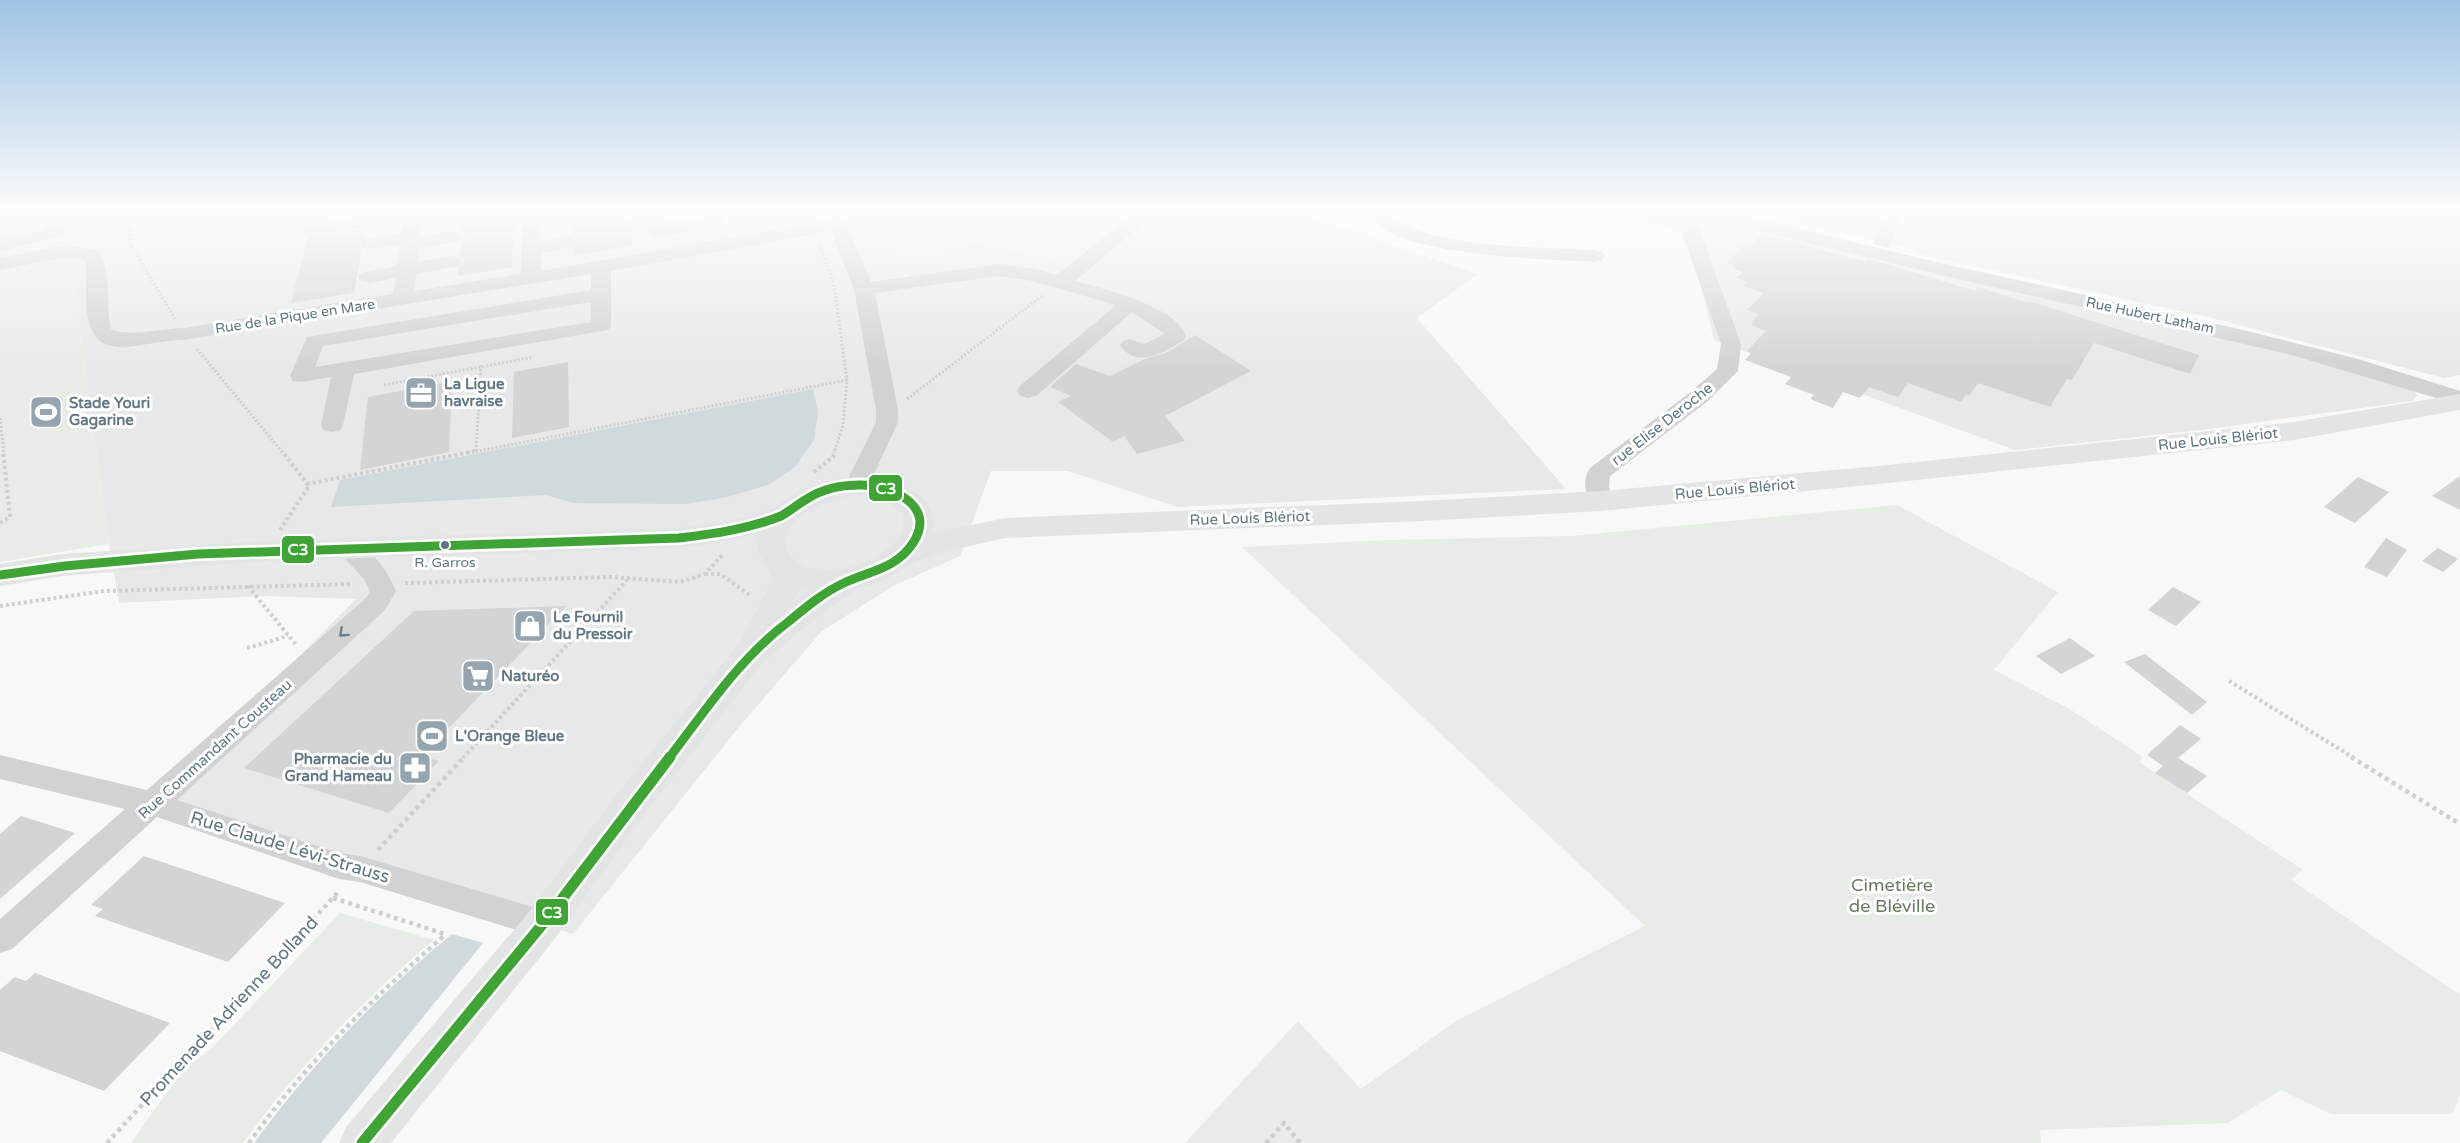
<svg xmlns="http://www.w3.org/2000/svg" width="2460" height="1143" font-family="'Varela Round',sans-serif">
  <rect width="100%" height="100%" fill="#f8f8f8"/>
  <g fill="#e6e8e9">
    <path d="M0,210H880L890,225L902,277L908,276L959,239L1074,264L1154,210H1290L1478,274L1417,318L1566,489L1178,507L1068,471H991L960,556L891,587L821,632L739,727L573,934L153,804L356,599L261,596L119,603L109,544L71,264L0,280Z"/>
    <path d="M1682,210L2218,334L2414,389L2417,396L2413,401L2201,430L2015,450L1714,340L1688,233L1607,211Z"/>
    <path d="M1745,210H2460V375L2444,378L2208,317L1919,254V251Z"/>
  </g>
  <g fill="#e8ece6">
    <path d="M880,210H1154L1074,264L959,239L908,276L902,277L890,225Z"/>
    <path d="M71,263L109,544L0,562V280Z"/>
    <path d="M1897,505L2058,592L1994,670L2068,708L2143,757L2139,762L2303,870L2291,880L2460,995V1095L2452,1114H2331L2281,1090L2228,1123L2040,1130L2041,1143H1185L1298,1021L1361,1089L1456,1021L1645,926L1242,547L1387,540L1571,536Z"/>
    <path d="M340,913L434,940C362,1000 298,1067 243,1143H131L182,1071L212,1048Z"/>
  </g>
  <g fill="#d0d9dc">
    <path d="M813,389L818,412L814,440L795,467L768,485L727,497L686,504L573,503L546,495L331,507L340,480Z"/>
    <path d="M452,934L483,943L321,1143H254C312,1064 377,996 452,934Z"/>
  </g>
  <g fill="#d3d4d5">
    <path d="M315,210H370L369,213L312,222Z"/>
    <path d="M486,210H514L512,267L457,276L458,268L464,262L459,256L461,243L465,238L462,231L464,214Z"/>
    <path d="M576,210H630L633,245L574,256L573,248L578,243L573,235V220L577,215Z"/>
    <path d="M723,210H793L794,221L726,232L728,219Z"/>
    <path d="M1886,210L1902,211L1889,248L1873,244Z"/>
    <path d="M366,229L365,236L359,242L362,249L354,293L291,303L308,237Z"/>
    <path d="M1762,234L1866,262L1867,259L1887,264L1975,291L1978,287L2028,303L2029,301L2199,355L2190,374L2094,343L2072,380L2067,379L2050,407L1978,383L1969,396L1966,394L1961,402L1908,383L1898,397L1869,387L1860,398L1843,392L1833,408L1810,399L1814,395L1785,384L1791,377L1745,360L1751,353L1747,351L1766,331L1751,325L1758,314L1747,310L1764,293L1744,286L1747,282L1736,278L1743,272L1732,268L1734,265L1727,263L1745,245L1750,247Z"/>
    <path d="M1195,335L1251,371L1165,416L1185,441L1137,454L1124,436L1113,442L1058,402L1071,396L1050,387L1076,364L1110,376L1145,359L1168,352Z"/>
    <path d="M568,362L569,427L512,438L514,372Z"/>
    <path d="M452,381L449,452L360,470L368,397Z"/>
    <path d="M2460,476V510L2432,496Z"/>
    <path d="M2358,477L2389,492L2355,523L2324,507Z"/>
    <path d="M2386,538L2407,550L2387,577L2364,567Z"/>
    <path d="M2438,548L2458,559L2443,572L2422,561Z"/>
    <path d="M2173,587L2201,602L2176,626L2148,610Z"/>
    <path d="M566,606L422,756L439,761L389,813L244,768L414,611Z"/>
    <path d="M2070,638L2095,656L2061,674L2036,656Z"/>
    <path d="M2145,654L2207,702L2192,715L2124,662Z"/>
    <path d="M2180,725L2201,739L2178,758L2207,776L2187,793L2155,773L2163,766L2147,755Z"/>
    <path d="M21,816L75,833L0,899V834Z"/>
    <path d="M144,856L285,903L228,962L95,916L103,909L91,905Z"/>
    <path d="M35,973L170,1023L104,1091L0,1051V990L15,977L26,981Z"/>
  </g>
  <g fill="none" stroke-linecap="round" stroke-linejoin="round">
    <g stroke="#cecfd0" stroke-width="3" stroke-dasharray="2 2" stroke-linecap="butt">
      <path d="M127,210L130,243L175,319"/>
      <path d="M819,243L834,285L847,380"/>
      <path d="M197,349L283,453"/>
      <path d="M384,385L534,357"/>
      <path d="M907,399L1042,296"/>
      <path d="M0,418L4,453"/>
      <path d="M476,451L481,365"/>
      <path d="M468,453L847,380L843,425L834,453"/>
    </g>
    <g stroke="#cecfd0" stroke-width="4" stroke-dasharray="3 3" stroke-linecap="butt">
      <path d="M814,472L833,457L835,451"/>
      <path d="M307,484L476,451"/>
      <path d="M0,523L10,517L3,451"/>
      <path d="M280,530L309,486L282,451"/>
      <path d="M705,574H720L751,596"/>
      <path d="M405,583L611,577L680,582L705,574L723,554"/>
      <path d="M248,586L297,646"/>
      <path d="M0,606L104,591L353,584"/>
      <path d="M247,648L288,636"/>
      <path d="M2229,681L2354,758"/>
      <path d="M463,758L627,580"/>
    </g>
    <g stroke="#cecfd0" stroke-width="4.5" stroke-dasharray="4 4" stroke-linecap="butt">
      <path d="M2351,757L2460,824"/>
      <path d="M378,850L464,757"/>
      <path d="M333,898L445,934"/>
      <path d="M107,1143L340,890"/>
      <path d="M249,1143C305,1064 373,998 446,934"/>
      <path d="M1266,1143L1284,1123L1300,1143"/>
    </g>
    <g fill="#d0d2d3" fill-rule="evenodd">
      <path d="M55,210L62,212C66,218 67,230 63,236L0,251V239L46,229V223L32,227L25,225L23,221L25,217Z"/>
      <path d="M402,210H448L445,214L423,218L420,237L454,231L461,233L463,237L461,241L419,248L417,262L452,256L459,258L462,262L459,266L416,274L414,291L521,274L522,210H540V213L573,210L575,214L573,218L540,224V241L567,236L574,238L576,242L574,246L541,253V271L827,221L823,210H841L871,282L999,264L1034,269L1057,275L1138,210H1159L1075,281C1103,289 1178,306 1186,337L1183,341C1163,352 1137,370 1120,345L1123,341L1130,339L1144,344L1165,334L1132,312L1036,396L1028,398L1020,396L1017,391L1020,386L1116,305L1032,281L999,276L875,293L898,410V422L869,485L865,490L857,493L849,490L845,485L876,422V410L854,289L831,231L611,271V326L608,330L354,374L343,425L340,430L332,432L324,430L321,425L331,377L301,382L293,381L290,376L307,337L591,290V274L184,340C162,340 140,347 120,347C78,347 87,292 86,264L84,260L66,257L0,270V258L66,245L98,251C113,272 105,304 111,329C130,338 161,328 184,328L393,294L396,278L368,283L361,281L358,277L361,273L397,266L401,244L370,249L363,247L361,243L363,239L402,233L404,221L311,236L304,234L302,230L304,226L311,224ZM591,302V322L315,367L323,346Z"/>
      <path d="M647,210H665L667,224L717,214L724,216L726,220L724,224L717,226L658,237L651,235L649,231Z"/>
      <path d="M1373,210H1391L1390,216C1433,249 1541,247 1595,250L1602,252L1605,256L1602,260L1595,262C1548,259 1399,257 1372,218Z"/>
      <path d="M1674,210H1721L1936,262L2239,329L2358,359L2460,391V405L2288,354L1936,274L1694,215L1741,344L1738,371L1708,401L1610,476L1609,486L1613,501L1610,506L1601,509L1592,506C1585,495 1582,479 1590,468L1692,391L1717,369L1721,344Z"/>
      <path d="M349,541C371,547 388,571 396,591L385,610L177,800L339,853L360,856L543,910L554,914L559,924L554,934L543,938L360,882L339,879L157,817L12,949L0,953V919L125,809L0,779V755L147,790L366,598L370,591L364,579L336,549L340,543Z"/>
    </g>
    <path fill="#e3e4e4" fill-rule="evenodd" d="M2460,394V410L2294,440L1879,484L1601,511L1422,521L1005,538L939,553L910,564L886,580L858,588L811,622L763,662L644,815L557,936L391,1143H339L346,1127L529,912L618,793L739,644L771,583C773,565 750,553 757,533L725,541L680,548L266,561L62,576L0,586V564L62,554L266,541L680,528C704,524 749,520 770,509C780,504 790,495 801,490C838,474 890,469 923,498C930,504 932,515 935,523L931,534L1005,518L1422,501L1601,491L1879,466L2294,422ZM857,494C865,496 876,497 884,500C948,527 839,602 790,556C771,517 828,499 857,494ZM801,588L810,590L794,602Z"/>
    <g stroke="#fff" stroke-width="14">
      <path id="bus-1-far1" d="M0,575L65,566L198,554L679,538C713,534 749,529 781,516C790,511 798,504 807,499C822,489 842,485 860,485C890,485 938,505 913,543C896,569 869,571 844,583C824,592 805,608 788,622C739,659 706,710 669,758"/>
    </g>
    <g stroke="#fff" stroke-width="16">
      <path id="bus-1" d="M362,1143L546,920L670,757"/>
    </g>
    <use href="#bus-1-far1" stroke="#3fa435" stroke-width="9"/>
    <use href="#bus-1" stroke="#3fa435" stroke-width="11"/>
  </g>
  <defs><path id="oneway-chevron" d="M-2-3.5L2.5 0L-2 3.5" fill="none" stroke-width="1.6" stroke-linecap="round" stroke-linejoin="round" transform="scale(1.5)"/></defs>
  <use stroke="#6c7f8c" href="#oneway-chevron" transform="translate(343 633) rotate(138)"/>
  <linearGradient id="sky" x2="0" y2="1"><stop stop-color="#9ec3e3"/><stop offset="0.57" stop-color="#fcfcfc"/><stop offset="1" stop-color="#fcfcfc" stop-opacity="0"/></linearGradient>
  <rect width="2460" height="370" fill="url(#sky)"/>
  <defs>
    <g id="office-square" transform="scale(1.725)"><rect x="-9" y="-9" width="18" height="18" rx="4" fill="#96a4ad" stroke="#fff"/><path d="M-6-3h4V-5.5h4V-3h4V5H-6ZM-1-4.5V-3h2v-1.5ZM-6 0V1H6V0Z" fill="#fff"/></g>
    <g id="stadium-square" transform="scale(1.725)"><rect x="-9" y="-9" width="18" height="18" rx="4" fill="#96a4ad" stroke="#fff"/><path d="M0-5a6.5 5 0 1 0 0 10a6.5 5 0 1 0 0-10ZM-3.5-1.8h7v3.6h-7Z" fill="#fff"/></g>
    <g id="shop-square" transform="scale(1.725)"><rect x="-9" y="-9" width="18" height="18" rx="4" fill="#96a4ad" stroke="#fff"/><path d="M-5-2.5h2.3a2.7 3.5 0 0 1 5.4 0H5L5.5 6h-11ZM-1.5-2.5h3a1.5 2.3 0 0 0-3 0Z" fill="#fff"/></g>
    <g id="supermarket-square" transform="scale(1.725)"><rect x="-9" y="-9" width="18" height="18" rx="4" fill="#96a4ad" stroke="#fff"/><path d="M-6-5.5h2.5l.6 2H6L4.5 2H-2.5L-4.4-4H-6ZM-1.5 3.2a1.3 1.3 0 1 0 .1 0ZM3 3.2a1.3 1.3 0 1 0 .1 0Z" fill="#fff"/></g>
    <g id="pharmacy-square" transform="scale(1.725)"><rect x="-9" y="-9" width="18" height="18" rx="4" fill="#96a4ad" stroke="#fff"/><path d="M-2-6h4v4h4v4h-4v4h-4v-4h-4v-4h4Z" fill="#fff"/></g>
  </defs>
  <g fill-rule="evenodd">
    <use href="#office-square" x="421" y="393"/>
    <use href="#stadium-square" x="46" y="412"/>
    <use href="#shop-square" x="530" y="626"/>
    <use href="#supermarket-square" x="478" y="676"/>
    <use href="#stadium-square" x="432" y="736"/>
    <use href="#pharmacy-square" x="415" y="768"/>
  </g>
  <circle fill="#617684" stroke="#fff" stroke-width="2" cx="445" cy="545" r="5"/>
  <g text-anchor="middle" stroke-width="6" stroke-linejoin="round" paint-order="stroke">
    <g font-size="14" fill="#617684" stroke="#fff">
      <text transform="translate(2150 315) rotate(12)" y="5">Rue Hubert Latham</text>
      <text transform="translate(295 316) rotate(-9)" y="5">Rue de la Pique en Mare</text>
    </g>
    <g font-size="14" fill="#617684" stroke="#fff">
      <text x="445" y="567">R. Garros</text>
    </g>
    <g font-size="15" font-weight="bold" fill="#617684" stroke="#fff" text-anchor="start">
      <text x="444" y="389">La Ligue<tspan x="444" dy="17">havraise</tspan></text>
      <text x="69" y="408">Stade Youri<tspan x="69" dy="17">Gagarine</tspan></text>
      <text x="553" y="622">Le Fournil<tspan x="553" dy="17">du Pressoir</tspan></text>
      <text x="501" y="681">Naturéo</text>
      <text x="455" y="741">L'Orange Bleue</text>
      <text x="392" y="764" text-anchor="end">Pharmacie du<tspan x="392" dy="17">Grand Hameau</tspan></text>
    </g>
    <g font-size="15" fill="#617684" stroke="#fff">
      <text transform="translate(1662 424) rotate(-38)" y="5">rue Elise Deroche</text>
      <text transform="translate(2218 439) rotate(-6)" y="5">Rue Louis Blériot</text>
      <text transform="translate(1735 489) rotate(-5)" y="5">Rue Louis Blériot</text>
      <text transform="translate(1250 518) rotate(-2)" y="5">Rue Louis Blériot</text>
      <text transform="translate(215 749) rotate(-42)" y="5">Rue Commandant Cousteau</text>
    </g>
    <g font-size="18" fill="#617684" stroke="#fff">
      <text transform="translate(290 847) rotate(17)" y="6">Rue Claude Lévi-Strauss</text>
      <text transform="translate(229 1011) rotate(-47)" y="6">Promenade Adrienne Bolland</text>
    </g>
    <g font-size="18" fill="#677b61" stroke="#fff">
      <text x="1892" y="891">Cimetière<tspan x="1892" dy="21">de Bléville</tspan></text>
    </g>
  </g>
  <g stroke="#fff" stroke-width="2">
    <rect x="868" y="474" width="35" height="28" rx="6" fill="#3fa435"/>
    <rect x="281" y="535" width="34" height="29" rx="6" fill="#3fa435"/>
    <rect x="535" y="898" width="34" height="28" rx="6" fill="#3fa435"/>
  </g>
  <g font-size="16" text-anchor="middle" font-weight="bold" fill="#fff">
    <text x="886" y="494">C3</text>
    <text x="298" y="555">C3</text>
    <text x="552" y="918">C3</text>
  </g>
</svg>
